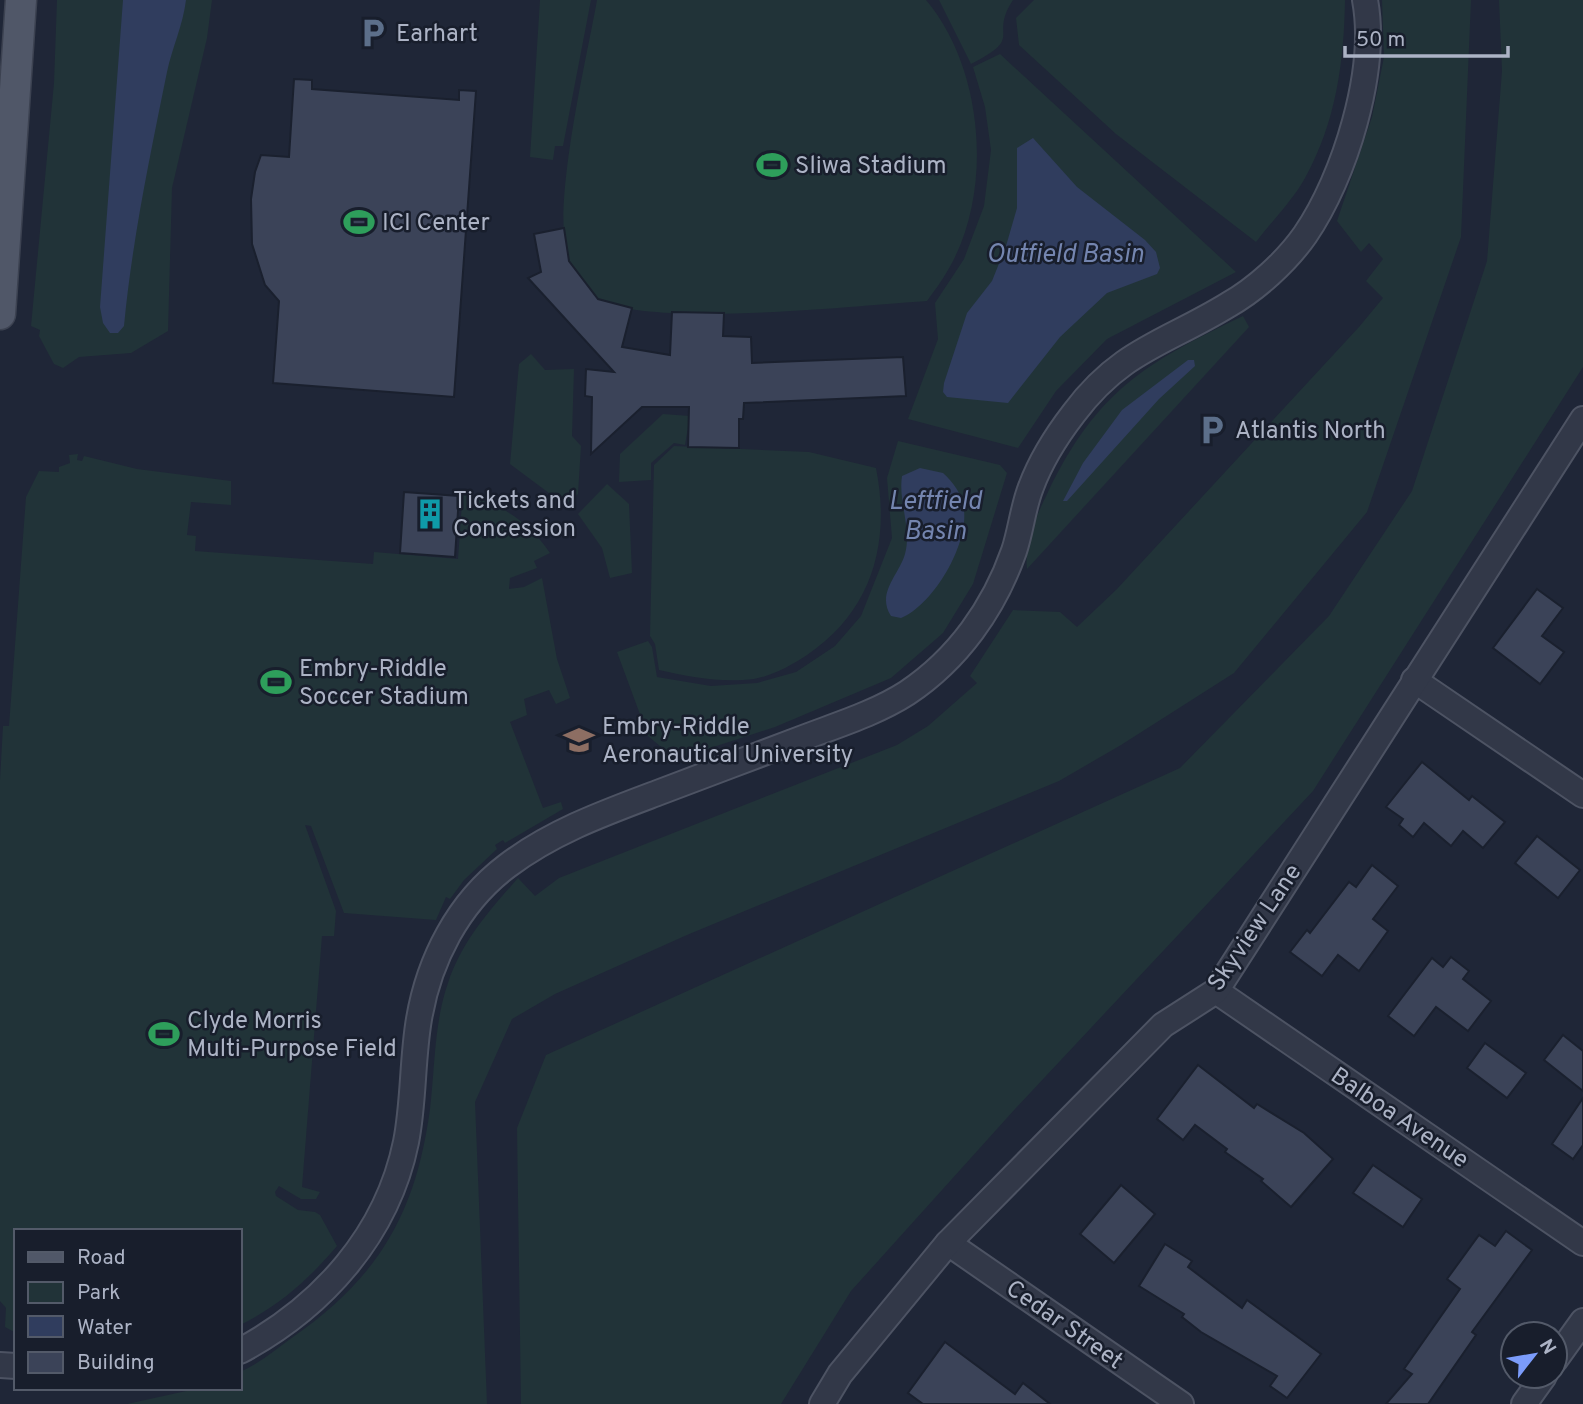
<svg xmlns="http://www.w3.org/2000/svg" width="1583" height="1404" font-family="Overpass,sans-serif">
  <rect width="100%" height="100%" fill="#1f2637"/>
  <g fill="#213338">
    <path d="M57,0H212L207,38L172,188L168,331L131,353L79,357L63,368L54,364L39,336L40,330L31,326L54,83Z"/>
    <path d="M540,0H591L563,146H555L553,160L530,157Z"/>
    <path d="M597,0H926C984,68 994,193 948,270C942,281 934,291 927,301C861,305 649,329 599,299C590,294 574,272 570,262C548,218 588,53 597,0Z"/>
    <path d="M939,0H1013C988,38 1026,36 971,64Z"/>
    <path d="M1034,0H1345C1344,62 1336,122 1305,178C1293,200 1272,221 1256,242L1116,134L1019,45L1016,18Z"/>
    <path d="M1382,0H1471L1461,237L1367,512L1234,673L1121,745L1059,781L687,935L555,994L512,1019L475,1102L487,1404H127L200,1388H240V1372C259,1364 276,1349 293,1337C379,1277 416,1213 430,1109C435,1067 434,1023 448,983C462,941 489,911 518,878L535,896L559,878L897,745L928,726L977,683L970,676L1013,610L1060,612L1077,627L1117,589L1359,327L1383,298L1366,281L1383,259L1369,243L1361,252L1337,221L1372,117L1384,57Z"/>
    <path d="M1499,0H1583V367L1313,791L1015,1109L851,1291L781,1404H521L517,1128L546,1055L1180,768L1329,616L1412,491L1487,261L1502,71Z"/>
    <path d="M1000,54L1236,272L1107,339L1056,391L1018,448L908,419L938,339L935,303L964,259L984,206L991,150L985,107L973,67Z"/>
    <path d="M1243,316L1249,327L1027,569C1024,544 1037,514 1048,492C1097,391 1145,363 1243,316Z"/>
    <path d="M531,354L545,370L574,369L572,436L581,446L578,494L565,505L510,464L519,364Z"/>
    <path d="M663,414L690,416L685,445L674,443L651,463V480L619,482L620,454Z"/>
    <path d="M898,441L1000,465L1007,473L973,584L943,633L891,678L775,727L686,756L666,751L648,736L617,652L648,641L652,647L657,677L711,686L757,683L796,672L835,646L861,616L892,538L887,478Z"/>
    <path d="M674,446L809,452L876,468C891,543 872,611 807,655C792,665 772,676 754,679C721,683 691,677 659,670L655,644L650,636L654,465Z"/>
    <path d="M78,454L77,460L82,461L84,456L137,469L231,481V505L191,502L187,535L196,536L195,551L373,564L374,552L458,559L462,503H459V496L454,495V492C495,501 526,517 550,553L534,561L537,568L510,578L509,589L524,587L542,578L557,659L570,698L556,704L549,690L524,699L527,715L510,722L543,808L561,802L563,809L505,843L503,840L495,845L497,849L464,880L450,899L446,897L436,920L344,913L311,826L305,825L336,911L334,936H322L302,1187L320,1192L316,1199H301L279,1186L275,1192L276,1196L298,1210L315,1212L320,1215L337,1246C309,1279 279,1306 240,1325V1231H16V1333L5,1327L6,1308L0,1301V780L3,726H9L26,497L39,471L59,472V467L70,463L69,455Z"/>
    <path d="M607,484L629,504L632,573L610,578L602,548L578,514Z"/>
  </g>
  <g fill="#303d5e">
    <path d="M123,0H186C183,25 172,48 167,72C150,156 132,241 124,326L118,333H110L103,323L100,307Z"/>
    <path d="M1033,138L1077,187L1145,240L1156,252L1160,268L1157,274L1107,293L1060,337L1008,403L947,397L943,392L944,383L967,313L992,281L1006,246L1017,208V148Z"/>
    <path d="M1188,360H1194L1195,366L1159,399L1067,501H1063L1083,463L1122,410Z"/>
    <path d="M920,468L943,473C953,482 963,495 964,510C968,545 934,604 901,618L891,616C876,593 899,575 905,554C912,528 898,502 902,476Z"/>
  </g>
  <g fill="#3b4358" stroke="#1a202e" stroke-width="2">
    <path d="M294,79L312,80V89L459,100V90L476,91L454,397L273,383L279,301L265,285L252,244L251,199L255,172L261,155L289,157Z"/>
    <path d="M564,228L569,261L598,299L632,308L622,347L670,355L672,312L724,313L723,336L751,337L752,363L903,357L906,396L744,403L743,419H739V448L688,447L689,407H642L591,454L592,397L585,396L586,369L614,372L528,278L541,272L534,234Z"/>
    <path d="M404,492L459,496L455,557L400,553Z"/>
    <path d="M1537,589L1563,608L1542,636L1564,652L1540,684L1493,648Z"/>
    <path d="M1422,762L1469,800L1472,796L1505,822L1483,848L1463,831L1451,846L1424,823L1413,837L1399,825L1403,819L1386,807Z"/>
    <path d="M1537,836L1580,870L1558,898L1515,863Z"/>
    <path d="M1372,865L1398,886L1373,919L1388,931L1359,971L1338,955L1322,976L1290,952L1307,930L1310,933L1349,882L1356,887Z"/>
    <path d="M1451,957L1469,971L1463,979L1491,1001L1468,1031L1436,1007L1414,1036L1388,1016L1432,958L1443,967Z"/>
    <path d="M1563,1035L1583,1051V1091L1544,1060Z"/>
    <path d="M1485,1043L1526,1073L1507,1098L1467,1068Z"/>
    <path d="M1198,1065L1254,1108L1257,1104L1304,1133L1333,1159L1291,1207L1261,1181L1263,1179L1225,1152L1227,1149L1195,1125L1183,1140L1157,1119Z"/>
    <path d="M1583,1098V1145L1573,1159L1552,1144Z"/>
    <path d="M1373,1165L1422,1199L1403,1227L1353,1193Z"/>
    <path d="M1121,1185L1155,1214L1114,1263L1080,1234Z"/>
    <path d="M1506,1231L1532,1250L1472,1332L1476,1335L1428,1404H1386L1412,1374L1404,1369L1460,1289L1447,1279L1479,1235L1495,1246Z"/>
    <path d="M1165,1244L1192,1261L1188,1267L1242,1308L1247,1300L1321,1354L1287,1398L1270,1386L1277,1376L1201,1332L1182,1317L1184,1314L1139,1286Z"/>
    <path d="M945,1342L1015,1394L1023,1383L1050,1404H923L908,1393Z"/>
  </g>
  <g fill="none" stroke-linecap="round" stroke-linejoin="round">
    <g stroke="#4d5363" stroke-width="28">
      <g id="minor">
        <path d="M1414,680L1583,795"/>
        <path d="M1216,991L1583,1243"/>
        <path d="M948,1243L1181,1404"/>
        <path d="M240,1351C322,1307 387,1235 406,1142C414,1102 412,1060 419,1019C429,960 458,903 507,866C553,831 607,812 660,792C708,774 755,756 803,738C837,725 876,713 907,693C958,659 994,608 1014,551C1021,530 1023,507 1031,487C1041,460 1057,435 1074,413C1121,350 1166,343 1228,305C1256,289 1286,262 1305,235C1345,177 1378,70 1365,0"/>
        <path d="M1555,1360L1583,1321"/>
        <path d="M0,1365L16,1366"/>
        <path d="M822,1404L840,1374L948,1243L1163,1025L1216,991L1583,419"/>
        <path d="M1524,1404L1544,1376"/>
      </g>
    </g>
    <g stroke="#3c4251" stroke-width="33">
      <path id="major" d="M0,314L21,0"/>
    </g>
    <use href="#minor" stroke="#323848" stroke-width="24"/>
    <use href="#major" stroke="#505768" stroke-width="30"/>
  </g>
  <defs>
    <g id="parking-bare" transform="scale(2.415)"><path d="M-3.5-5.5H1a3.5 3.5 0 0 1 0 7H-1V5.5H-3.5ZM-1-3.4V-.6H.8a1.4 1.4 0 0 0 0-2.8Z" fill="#5c6f8a" stroke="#181e2c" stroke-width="2.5" paint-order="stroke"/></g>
    <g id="stadium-bare" transform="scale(2.415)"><path d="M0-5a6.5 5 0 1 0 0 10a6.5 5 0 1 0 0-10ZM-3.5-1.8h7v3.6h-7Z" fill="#2e9e5b" stroke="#181e2c" stroke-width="2.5" paint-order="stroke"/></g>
    <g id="building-bare" transform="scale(2.415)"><path d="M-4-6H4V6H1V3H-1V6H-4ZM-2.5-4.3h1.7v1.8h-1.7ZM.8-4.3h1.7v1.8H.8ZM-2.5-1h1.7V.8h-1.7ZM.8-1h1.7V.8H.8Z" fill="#0f9aa8" stroke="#181e2c" stroke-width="2.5" paint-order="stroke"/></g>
    <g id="university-bare" transform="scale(2.415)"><path d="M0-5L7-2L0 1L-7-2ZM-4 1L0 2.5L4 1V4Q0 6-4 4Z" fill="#8d6e63" stroke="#181e2c" stroke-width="2.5" paint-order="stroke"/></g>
  </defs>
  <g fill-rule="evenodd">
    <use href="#parking-bare" x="373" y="33"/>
    <use href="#stadium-bare" x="772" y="165"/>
    <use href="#stadium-bare" x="359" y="222"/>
    <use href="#parking-bare" x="1212" y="430"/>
    <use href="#building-bare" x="430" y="514"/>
    <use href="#stadium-bare" x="276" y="682"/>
    <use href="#university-bare" x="579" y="740"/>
    <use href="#stadium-bare" x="164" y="1034"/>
  </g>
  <g text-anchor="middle" stroke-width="5" stroke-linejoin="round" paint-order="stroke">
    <g font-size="24" fill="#acb3c5" stroke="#181e2c" text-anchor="start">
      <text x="396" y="41">Earhart</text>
      <text x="795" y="173">Sliwa Stadium</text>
      <text x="382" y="230">ICI Center</text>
      <text x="1235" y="438">Atlantis North</text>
      <text x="453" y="508">Tickets and<tspan x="453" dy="28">Concession</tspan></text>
      <text x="299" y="676">Embry-Riddle<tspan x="299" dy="28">Soccer Stadium</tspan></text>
      <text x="602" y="734">Embry-Riddle<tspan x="602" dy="28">Aeronautical University</tspan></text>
      <text x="187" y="1028">Clyde Morris<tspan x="187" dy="28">Multi-Purpose Field</tspan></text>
    </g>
    <g font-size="24" fill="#acb3c5" stroke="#181e2c">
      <text transform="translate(1254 927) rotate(-56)" y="8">Skyview Lane</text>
      <text transform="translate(1400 1117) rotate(34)" y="8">Balboa Avenue</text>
      <text transform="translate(1065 1324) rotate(35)" y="8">Cedar Street</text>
    </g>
    <g font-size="26" font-style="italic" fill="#7485af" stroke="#181e2c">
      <text x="1065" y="262">Outfield Basin</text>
      <text x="935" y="509">Leftfield<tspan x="935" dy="30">Basin</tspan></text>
    </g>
  </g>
  <rect x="14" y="1229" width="228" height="161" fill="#181e2c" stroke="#535a69" stroke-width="2"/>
  <rect x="28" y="1252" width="35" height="10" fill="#505768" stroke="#535a69" stroke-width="2"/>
  <text x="77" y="1264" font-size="21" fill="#acb3c5">Road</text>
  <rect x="28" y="1282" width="35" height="21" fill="#213338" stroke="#535a69" stroke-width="2"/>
  <text x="77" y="1299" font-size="21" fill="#acb3c5">Park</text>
  <rect x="28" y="1316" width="35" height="21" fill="#303d5e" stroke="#535a69" stroke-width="2"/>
  <text x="77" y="1334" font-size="21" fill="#acb3c5">Water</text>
  <rect x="28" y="1352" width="35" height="21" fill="#3b4358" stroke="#535a69" stroke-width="2"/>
  <text x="77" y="1369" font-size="21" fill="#acb3c5">Building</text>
  <g transform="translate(1534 1355) rotate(59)"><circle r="33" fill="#181e2c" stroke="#535a69" stroke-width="2"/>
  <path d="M0-5L12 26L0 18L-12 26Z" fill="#7b9cfb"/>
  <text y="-10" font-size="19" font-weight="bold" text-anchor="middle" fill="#acb3c5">N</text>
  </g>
  <path d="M1345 46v10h163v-10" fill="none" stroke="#acb3c5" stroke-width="3.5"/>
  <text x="1356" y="46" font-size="21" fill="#acb3c5" stroke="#181e2c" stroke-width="5" paint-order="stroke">50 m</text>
</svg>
